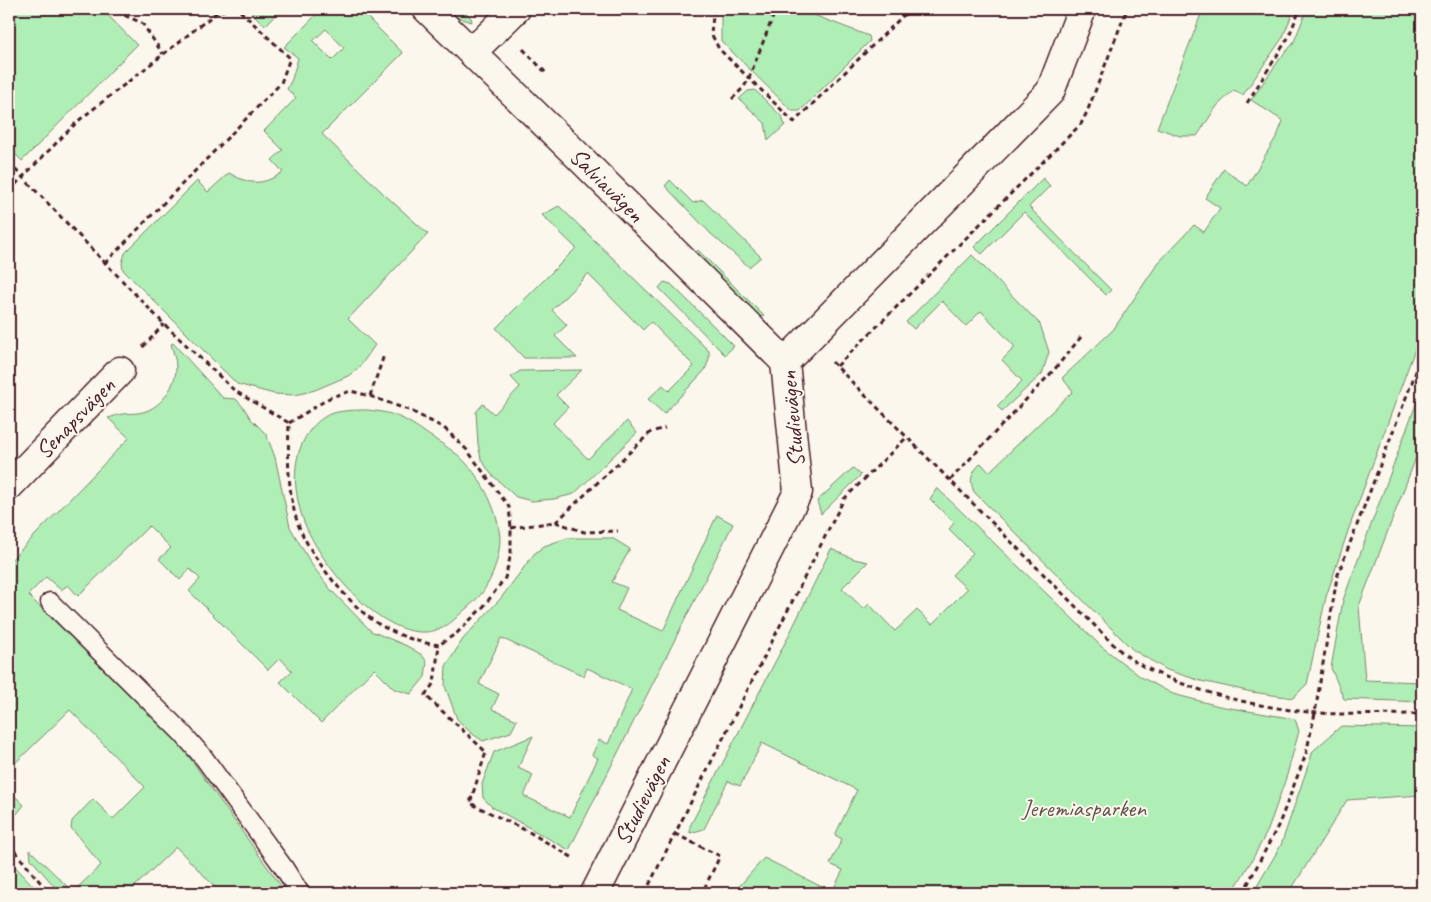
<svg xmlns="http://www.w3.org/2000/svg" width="1431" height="902" font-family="Caveat,sans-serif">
  <rect width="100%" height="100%" fill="#fbf7ec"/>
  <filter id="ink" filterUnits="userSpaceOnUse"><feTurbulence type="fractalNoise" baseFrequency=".02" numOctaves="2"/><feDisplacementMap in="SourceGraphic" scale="10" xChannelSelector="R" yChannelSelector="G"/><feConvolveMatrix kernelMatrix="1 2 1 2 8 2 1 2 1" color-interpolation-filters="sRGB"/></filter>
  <g filter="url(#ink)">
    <g fill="#afeeb5" stroke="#7c8670" fill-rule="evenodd">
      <path d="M9,9H102L137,45L22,161L9,148Z"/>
      <path d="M248,9H281L265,26Z"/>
      <path d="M322,9H359L403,53L322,134L385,195L428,234L348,319L375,345L359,368L348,376L315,390L296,395L274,394L237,384L123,270L122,263L125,253L197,181L208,192L229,173C250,185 262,186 283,172L272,160L283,150L264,131L296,98L287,89L292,79L298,58L284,47ZM326,29L344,48L332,60L313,41Z"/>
      <path d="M443,9H462L471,18L472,22L456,17Z"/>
      <path d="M721,9H798L869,36L870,41L800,111H792L721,41Z"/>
      <path d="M1203,9H1294L1283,37L1243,95L1234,90L1217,106L1197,136H1180L1157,128Z"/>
      <path d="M1307,9H1422V330L1348,531L1326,597L1307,684L1293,698L1252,692L1201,681L1167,670L1133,650L974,492C969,480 971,473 981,463L989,472L1073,391L1062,378L1113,330L1158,263L1194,225L1204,232L1220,208L1205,198L1224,169L1247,186L1278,134L1283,121L1251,100L1282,56L1293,44Z"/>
      <path d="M755,90L782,117L785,125L768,141L765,123L739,99L748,91Z"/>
      <path d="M1043,178L1050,186L1029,207L1111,290L1106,295L1024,212L982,254L974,247Z"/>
      <path d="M670,180L693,203L703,200L761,257L749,267L711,234L665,186Z"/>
      <path d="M559,206L709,351V359L705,370L664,414L648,399L663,385L669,391L694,366L651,322L643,330L588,274L552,310L567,325L555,336L577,358H524L496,328L576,248L542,215Z"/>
      <path d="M698,250L764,316L752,320L693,258Z"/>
      <path d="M972,255L1040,324L1049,352L1042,374L1002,411L997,406L1022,381L1002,360L1015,347L981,311L966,326L942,301L914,329L906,322Z"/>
      <path d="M664,282L671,284L734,346L725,355L659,288Z"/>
      <path d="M173,343L223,398L236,399L244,408L251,419L266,434L275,457L290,527L312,565L331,590L371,631L407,646L422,655L427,662L425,677L411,694L394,689L374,669L321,723L280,682L292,671L280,658L268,670L189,591L200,579L190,569L180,580L159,559L171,548L149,526L78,596L68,585L61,590L46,577L28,595L182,747L286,893H221L176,847L128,893H60L31,859L30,850L73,892L101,865L71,828L72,821L93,799L113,819L145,787L70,710L9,769V562L129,438L108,418C113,417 118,414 123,414C131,413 138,414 146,411C163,405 176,385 176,367C176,359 173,352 171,344Z"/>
      <path d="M582,370L556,395L568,407L553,423L588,459L627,421L637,433L574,494L554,499L532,501L516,497L491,474L481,459L478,444L476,412L483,404L494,414L520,387L511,377L520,371Z"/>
      <path d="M1422,388V442L1359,606L1365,680L1422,682V702L1344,699L1331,668L1343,600Z"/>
      <path d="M368,410C376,411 386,412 394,415C406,419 419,428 430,436C439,442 449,448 458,455C480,475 498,508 500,538C500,553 495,572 487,585C481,598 466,608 456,618C402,671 314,561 301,513C294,489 292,462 304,440C309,429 319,419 330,414C342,410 356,410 368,410Z"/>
      <path d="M853,468L861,475L821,514L817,501Z"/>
      <path d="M937,488L1102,647L1141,677L1173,694L1219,706L1295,719L1299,731L1287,775L1268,830L1252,860L1232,893H742L736,890L764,858L832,892L843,870L830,864L842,839L835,835L857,790L762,743L740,786L728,781L704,829L690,833V826L787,639L831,549L854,559L868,562L842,588L864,609L869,604L895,631L917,610L932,624L967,589L952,575L973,553L949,529L954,523L930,499Z"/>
      <path d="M717,515L733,524L569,850L492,807L483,798L482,784L494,752L533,736L518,768L533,775L524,796L570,817L598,758L592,755L599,740L608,744L632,689L587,668L584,676L501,638L479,684L499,694L492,709L517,720L511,732L483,741L471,733L457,719L445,686L446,666L463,639L501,598L534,554L544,546L567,538H612L630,549L612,582L627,588L617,610L663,631Z"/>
      <path d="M1341,726L1422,728V795L1347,800L1289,893H1253L1281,845L1313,751Z"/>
      <path d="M9,790L24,805L9,824Z"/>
      <path d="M9,860L40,893H9Z"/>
    </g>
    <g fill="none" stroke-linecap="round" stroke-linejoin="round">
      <g stroke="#4a1f2b" stroke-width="21">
        <path id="service" d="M50,602L182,733L204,758L284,868L300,893"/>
      </g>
      <g stroke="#4a1f2b" stroke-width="31">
        <g id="minor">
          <path d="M472,52L516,9"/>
          <path d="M9,486L120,371"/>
        </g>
      </g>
      <g stroke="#4a1f2b" stroke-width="31">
        <g id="tertiary">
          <path d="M427,9L578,156L785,362"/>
          <path d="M785,362L1050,92L1082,9"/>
          <path d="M595,893L798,492L785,362"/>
        </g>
      </g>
      <g stroke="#4a1f2b" stroke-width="3" stroke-dasharray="5 4" stroke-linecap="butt">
        <path d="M118,9L126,16L142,23L163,54"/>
        <path d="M714,9L711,33L719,49L794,122L910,9"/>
        <path d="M523,49L546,73"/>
        <path d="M732,99L744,87L749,78L776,9"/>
        <path d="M1247,103L1288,38L1300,9"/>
        <path d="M9,163L164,324L235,391L289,423C288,456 287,489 297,521C307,553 352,610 382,626C400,636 419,643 439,645L434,683L425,695L486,752L470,803L529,832L575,859"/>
        <path d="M9,191L78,121L216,13L227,9"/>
        <path d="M105,263L281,83L290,58L238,9"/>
        <path d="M143,347L164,324"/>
        <path d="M832,362L1111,642C1118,649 1126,656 1134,661C1189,694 1279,713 1342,714C1369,715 1396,714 1422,714"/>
        <path d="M837,366L1081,124L1087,112L1127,9"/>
        <path d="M370,396L384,355"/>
        <path d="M289,423L331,397L351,391L370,396L411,411L444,428L467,450L509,507L511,528V554L505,578L484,606L457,633L439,645"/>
        <path d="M950,480L1054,370L1081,337"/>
        <path d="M556,522L651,432L665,428"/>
        <path d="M511,528L556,522L584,532L618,531"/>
        <path d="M675,834L720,856L702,893"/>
        <path d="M9,844L49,893"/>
        <path d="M645,893L844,499L907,437"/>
        <path d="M1243,893L1279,824L1306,754L1315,713L1337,577L1422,356"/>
      </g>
      <use href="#service" stroke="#fbf7ec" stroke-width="18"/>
      <use href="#minor" stroke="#fbf7ec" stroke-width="28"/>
      <use href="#tertiary" stroke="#fbf7ec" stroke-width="28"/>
    </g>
  </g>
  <g text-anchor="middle" stroke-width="4" stroke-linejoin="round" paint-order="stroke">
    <g font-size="24" fill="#4a1f2b" stroke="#fbf7ec">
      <text transform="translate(607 185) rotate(45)" y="8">Salviavägen</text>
      <text transform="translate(75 418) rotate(-46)" y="8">Senapsvägen</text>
      <text transform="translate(792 419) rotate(-95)" y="8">Studievägen</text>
      <text transform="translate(642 800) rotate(-63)" y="8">Studievägen</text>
    </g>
    <g font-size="24" fill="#63534e" stroke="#fbf7ec">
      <text x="1084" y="816">Jeremiasparken</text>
    </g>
  </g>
  <rect width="1431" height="902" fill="none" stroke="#fbf7ec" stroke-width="30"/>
  <rect x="15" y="15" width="1401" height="872" fill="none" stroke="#4a1f2b" stroke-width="2" filter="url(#ink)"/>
</svg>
